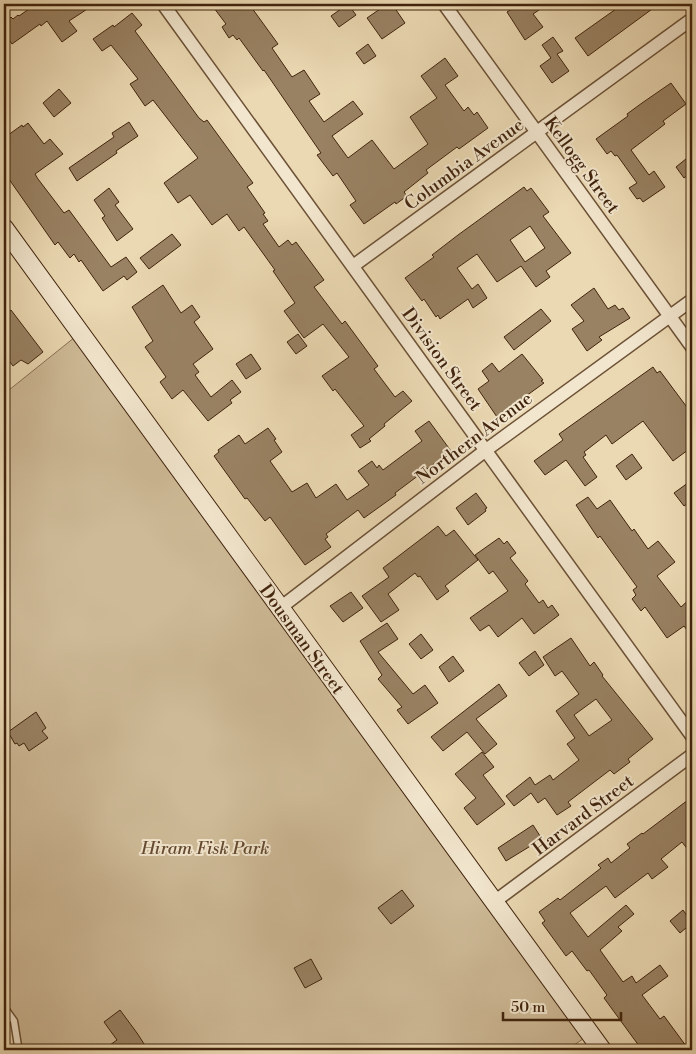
<svg xmlns="http://www.w3.org/2000/svg" width="696" height="1054" font-family="'Libre Bodoni',serif">
  <rect width="100%" height="100%" fill="#ebd9b3"/>
  <filter id="stains"><feTurbulence type="fractalNoise" baseFrequency=".004" numOctaves="4"/><feColorMatrix values="0 0 0 0 .2 0 0 0 0 .09 0 0 0 0 .02 0 0 0 .5 -.17"/></filter>
  <radialGradient id="worn" r=".72"><stop offset=".6" stop-color="#630" stop-opacity="0"/><stop offset="1" stop-color="#630" stop-opacity=".3"/></radialGradient>
  <path fill="#ceba97" stroke="#886f52" d="M80,333L590,1034L567,1050H20L14,1021L4,1007V394Z"/>
  <g fill="#998263" stroke="#41240d" fill-rule="evenodd">
    <path d="M36,4H95L69,21L77,31L62,42L47,21L41,26L40,24L12,44L4,33V23L11,17L13,19L18,15L19,16Z"/>
    <path d="M211,4H249L278,44L272,48L292,77L304,70L320,94L309,101L324,122L353,101L363,114L332,136L348,158L372,140L394,169L428,144L410,117L437,98L421,76L445,58L458,76L445,85L464,111L468,107L474,115L477,112L488,128L459,149L457,147L426,170L428,173L404,192L407,196L396,204L395,202L364,224L350,205L356,201L337,173L333,176L317,155L321,153L264,70L263,71L239,38L237,40L233,35L229,38L222,27L226,24Z"/>
    <path d="M348,4L356,15L339,27L331,16Z"/>
    <path d="M387,4H392L405,23L382,39L367,18Z"/>
    <path d="M519,4H548L533,14L543,27L525,40L507,12Z"/>
    <path d="M623,4H659L588,56L575,38Z"/>
    <path d="M132,13L142,25L135,31L199,118L204,122L207,120L253,183L247,187L265,213L263,214L268,221L263,224L279,247L288,240L292,245L296,242L324,280L314,287L342,324L345,321L378,366L374,369L395,397L403,391L412,401L384,424L385,426L369,439L371,441L360,448L351,435L364,426L335,389L333,391L322,376L349,357L323,324L304,338L284,311L295,303L273,271L275,270L244,227L239,231L227,214L212,225L190,195L178,203L164,183L198,158L153,100L145,106L130,84L138,79L111,45L102,51L93,39L113,25L114,27Z"/>
    <path d="M553,37L563,51L557,54L569,71L552,83L540,66L551,58L542,45Z"/>
    <path d="M368,44L376,56L364,64L356,53Z"/>
    <path d="M671,83L686,104L663,121L665,124L631,150L649,175L654,171L665,187L643,202L640,198L637,199L629,188L637,183L617,155L615,156L611,151L607,154L596,139L628,116L627,114L642,103Z"/>
    <path d="M59,89L71,103L54,117L43,103Z"/>
    <path d="M129,122L138,136L116,151L117,153L77,181L69,168L114,137L112,133Z"/>
    <path d="M28,123L44,144L50,139L63,154L35,174L38,179L64,213L69,210L111,267L126,257L137,272L127,280L124,276L103,291L81,260L79,262L74,254L70,258L58,242L55,245L4,172V138L22,125L23,127Z"/>
    <path d="M692,154V172L684,178L676,167Z"/>
    <path d="M524,187L527,191L531,188L549,212L543,216L571,253L546,271L550,277L536,287L521,266L497,282L477,254L457,268L472,289L478,284L487,298L473,308L468,299L440,319L438,315L436,317L424,299L422,301L405,278L434,257L432,255L458,235ZM530,226L545,248L525,262L510,240Z"/>
    <path d="M109,188L119,202L115,205L133,229L117,241L102,218L105,216L94,200Z"/>
    <path d="M172,234L181,245L149,269L140,258Z"/>
    <path d="M163,285L181,313L192,305L200,317L194,322L213,349L193,364L199,372L195,375L211,397L232,380L241,392L230,400L232,403L208,421L183,390L172,399L160,382L166,377L145,347L153,341L132,307Z"/>
    <path d="M594,288L608,309L615,305L619,310L623,308L630,318L599,337L602,340L587,351L572,329L584,321L571,305Z"/>
    <path d="M541,309L551,321L514,350L504,337Z"/>
    <path d="M11,310L43,352L28,364L21,360L13,366L4,354V315Z"/>
    <path d="M298,334L307,346L296,354L287,342Z"/>
    <path d="M251,354L261,369L246,379L236,364Z"/>
    <path d="M522,354L543,380L541,381L544,383L497,417L478,389L489,381L482,371L492,363L499,372Z"/>
    <path d="M653,367L657,373L660,371L692,414V447L673,461L643,421L612,444L606,435L584,452L586,455L583,457L597,477L585,486L566,460L545,475L534,461L563,440L559,434Z"/>
    <path d="M429,421L451,451L395,493L396,495L364,518L358,510L326,534L328,537L325,539L331,547L305,565L270,517L265,521L247,498L245,499L214,456L219,452L218,450L239,435L245,444L268,428L276,439L274,440L282,452L270,461L292,492L307,483L316,498L336,484L347,500L369,485L358,471L372,461L377,468L379,465L383,470L422,441L415,431Z"/>
    <path d="M632,454L642,468L626,480L616,466Z"/>
    <path d="M692,480V500L684,506L674,493Z"/>
    <path d="M476,493L487,508L485,509L486,511L468,525L456,508Z"/>
    <path d="M588,497L597,509L610,500L632,531L634,529L648,549L658,541L675,562L657,576L681,607L692,597V637L684,626L667,638L645,607L641,611L632,599L636,595L633,590L637,587L600,536L598,538L576,505Z"/>
    <path d="M438,526L446,536L454,530L478,560L445,586L449,591L437,600L420,576L418,577L415,573L388,594L399,610L381,622L362,596L389,577L383,568Z"/>
    <path d="M499,538L504,544L507,541L516,553L510,558L528,581L525,584L539,603L543,600L548,608L552,605L559,615L534,634L522,618L498,637L489,625L480,631L470,618L508,591L493,571L489,574L475,555Z"/>
    <path d="M351,592L363,608L343,622L330,606Z"/>
    <path d="M387,623L398,639L378,652L413,694L425,685L438,703L408,724L397,710L402,707L378,679L382,675L360,641Z"/>
    <path d="M421,634L433,650L421,659L409,644Z"/>
    <path d="M571,638L590,666L594,662L603,675L602,676L653,739L628,759L630,762L614,774L610,770L568,802L571,806L557,815L545,798L538,803L531,793L514,806L506,796L530,777L535,785L550,775L553,780L579,760L567,744L575,738L556,711L579,694L562,671L555,676L543,657ZM596,699L612,720L589,736L574,715Z"/>
    <path d="M535,651L544,665L529,676L519,663Z"/>
    <path d="M453,656L464,671L449,682L439,667Z"/>
    <path d="M499,684L507,696L476,719L497,744L485,754L467,732L443,751L431,737Z"/>
    <path d="M36,712L46,728L42,731L48,738L29,751L24,743L19,746L17,743L15,744L8,732Z"/>
    <path d="M482,752L494,767L483,775L505,804L477,825L464,808L476,798L455,774Z"/>
    <path d="M692,797V855L682,842L661,859L668,867L652,879L648,873L615,898L606,886L570,913L588,937L626,905L634,914L618,927L622,931L600,950L623,982L632,976L636,983L660,965L668,976L642,995L660,1019L664,1016L689,1050H642L604,998L607,995L589,970L587,971L572,951L566,956L542,923L545,921L539,912L558,898L560,900L601,868L598,865L608,858L611,863L630,848L627,844L642,833L643,834Z"/>
    <path d="M533,825L542,839L506,861L498,848Z"/>
    <path d="M402,890L414,906L391,924L378,908Z"/>
    <path d="M683,910L692,923L680,933L670,921Z"/>
    <path d="M311,959L322,979L305,988L294,968Z"/>
    <path d="M120,1010L137,1033L148,1050H103L117,1040L104,1022Z"/>
  </g>
  <g fill="none" stroke-linecap="round" stroke-linejoin="round">
    <g stroke="#6c5136" stroke-width="9">
      <path id="lane" d="M4,1007L14,1021L18,1046L20,1050"/>
    </g>
    <g stroke="#6c5136" stroke-width="15">
      <g id="street">
        <path d="M163,4L692,736"/>
        <path d="M444,4L692,347"/>
        <path d="M353,266L692,19"/>
        <path d="M280,608L486,450L692,300"/>
        <path d="M494,902L692,755"/>
      </g>
    </g>
    <g stroke="#41240d" stroke-width="20">
      <path id="secondary" d="M4,228L602,1050"/>
    </g>
    <use href="#lane" stroke="#f2e6ce" stroke-width="6"/>
    <use href="#street" stroke="#f2e6ce" stroke-width="12"/>
    <use href="#secondary" stroke="#f2e6ce" stroke-width="18"/>
  </g>
  <g text-anchor="middle" stroke-width="4" stroke-linejoin="round" paint-order="stroke">
    <g font-size="18" fill="#41240d" stroke="#f2e6ce">
      <text transform="translate(464 164) rotate(-36)" y="6">Columbia Avenue</text>
      <text transform="translate(582 165) rotate(54)" y="6">Kellogg Street</text>
      <text transform="translate(442 359) rotate(54)" y="6">Division Street</text>
      <text transform="translate(474 438) rotate(-37)" y="6">Northern Avenue</text>
      <text transform="translate(302 639) rotate(54)" y="6">Dousman Street</text>
      <text transform="translate(583 815) rotate(-37)" y="6">Harvard Street</text>
    </g>
    <g font-size="18" font-style="italic" fill="#644a30" stroke="#f2e6ce">
      <text x="205" y="854">Hiram Fisk Park</text>
    </g>
  </g>
  <rect width="696" height="1054" fill="none" stroke="#ebd9b3" stroke-width="20"/>
  <rect x="5" y="5" width="686" height="1044" fill="none" stroke="#41240d" stroke-width="2.5"/>
  <rect x="10" y="10" width="676" height="1034" fill="none" stroke="#41240d"/>
  <path d="M503 1012v8h118v-8" fill="none" stroke="#41240d" stroke-width="2.5"/>
  <text x="511" y="1012" font-size="15" fill="#41240d" stroke="#f2e6ce" stroke-width="4" paint-order="stroke">50 m</text>
  <rect width="100%" height="100%" filter="url(#stains)"/>
  <rect width="100%" height="100%" fill="url(#worn)"/>
</svg>
